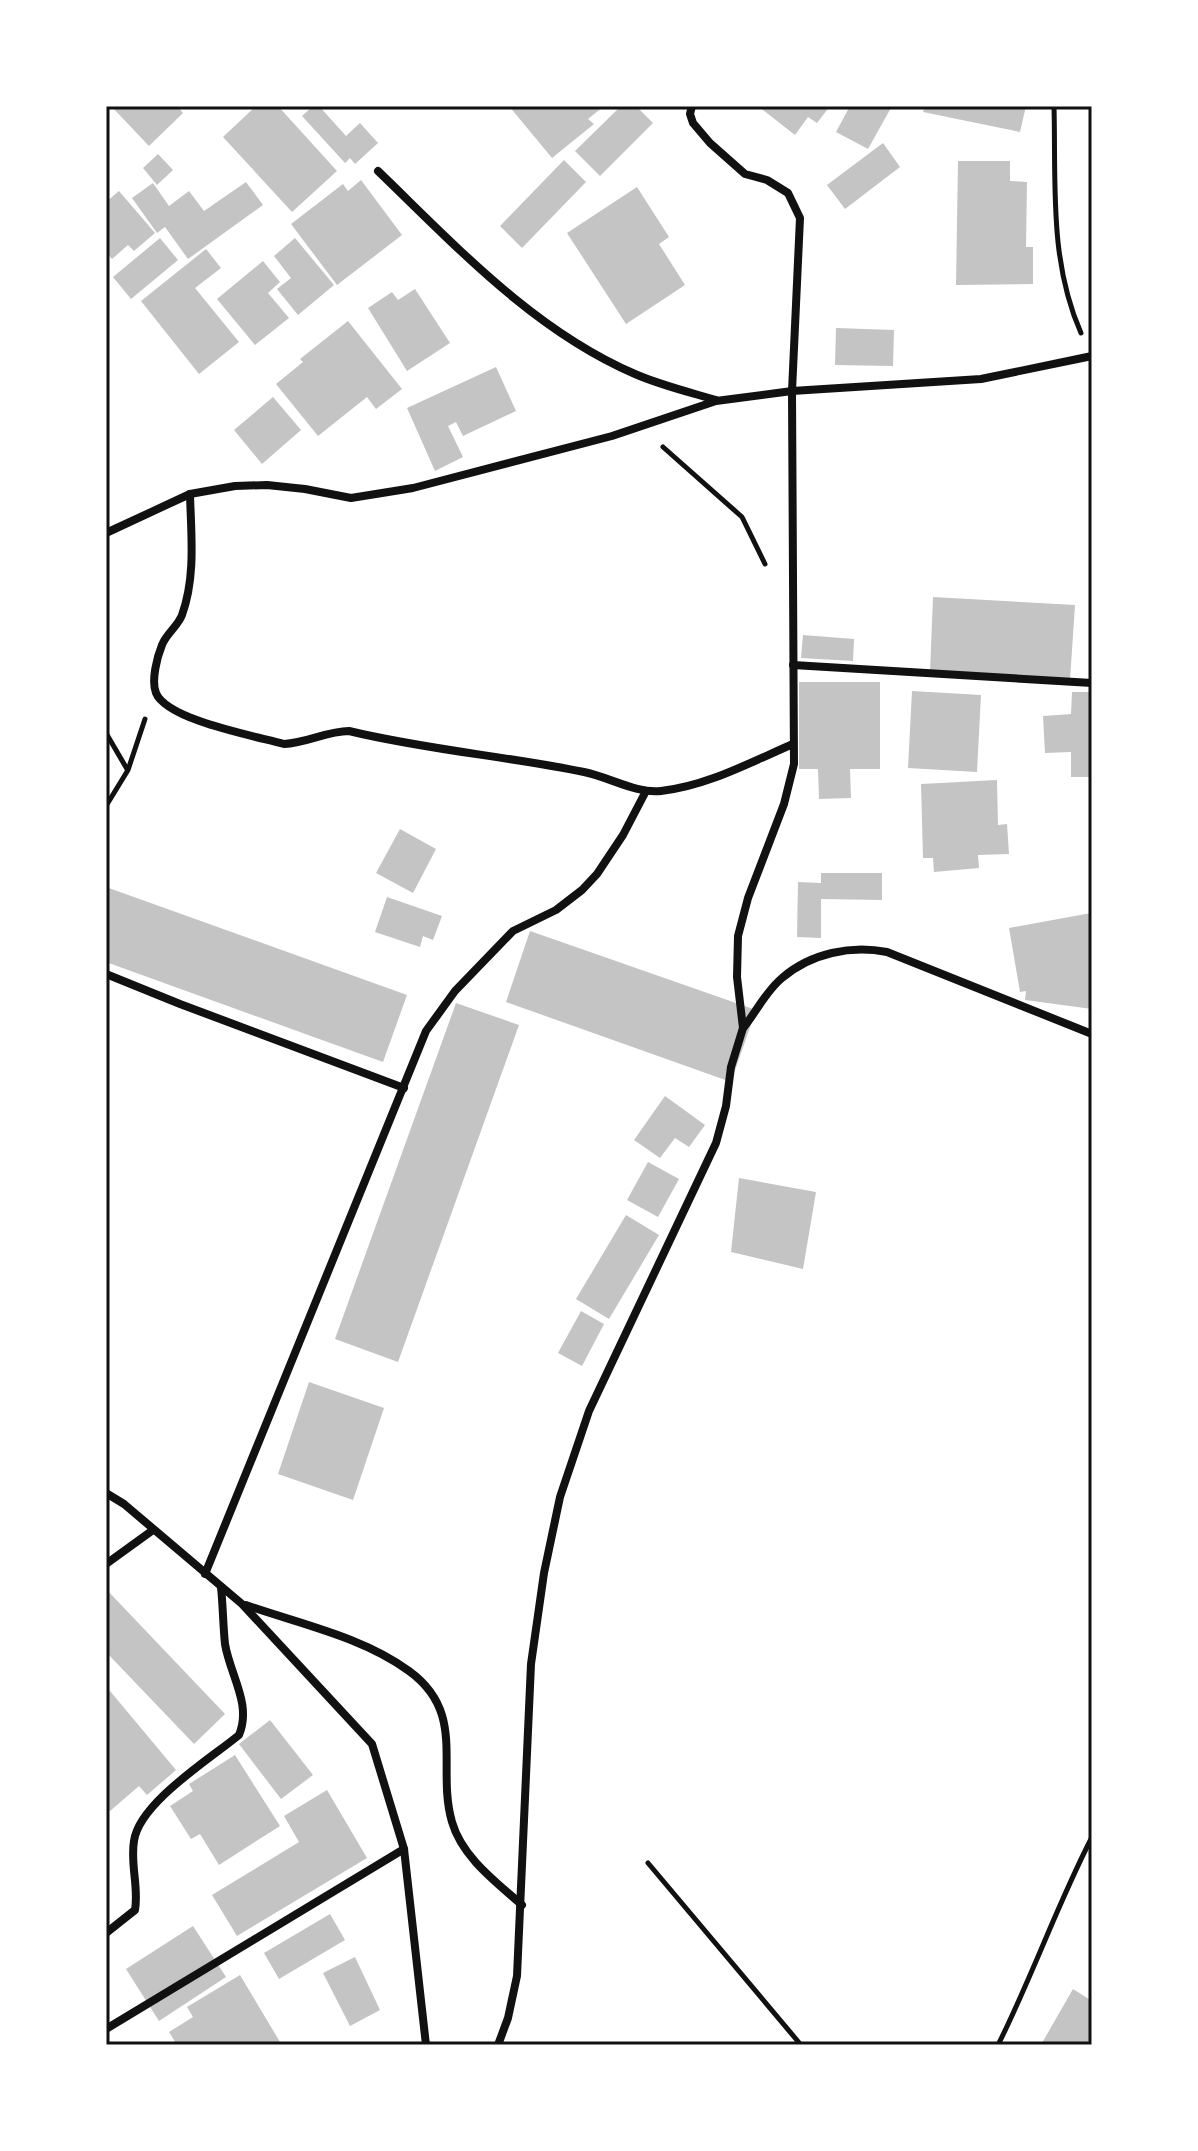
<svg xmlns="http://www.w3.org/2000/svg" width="1198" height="2151" font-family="Karla,sans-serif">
  <rect width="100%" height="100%" fill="#fff"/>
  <g fill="#c4c4c4">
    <path d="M111,106H177L183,113L149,146Z"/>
    <path d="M256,106H278L337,171L292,212L223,137Z"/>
    <path d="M313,106H319L346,136L360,123L378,143L355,164L350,158L345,163L302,116Z"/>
    <path d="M509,106H604L588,119L594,124L552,158Z"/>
    <path d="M621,106H636L653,123L600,176L575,151Z"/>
    <path d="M758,106H830L817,123L808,117L795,135Z"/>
    <path d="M850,106H892L868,149L836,132Z"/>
    <path d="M925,106H1026L1020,132L923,112Z"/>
    <path d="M883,143L900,167L845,209L827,185Z"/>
    <path d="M158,154L173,170L157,185L143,168Z"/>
    <path d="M564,160L586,182L522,248L500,226Z"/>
    <path d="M958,161H1010V181L1027,182L1026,247H1033V284L956,285Z"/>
    <path d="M361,180L402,235L337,285L291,224L343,184L348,191Z"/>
    <path d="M246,182L263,205L188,259L165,227L157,233L132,198L153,183L169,206L189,191L204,211Z"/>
    <path d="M637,187L669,237L659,244L685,285L626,324L567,233Z"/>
    <path d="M119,191L155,233L134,251L128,245L112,259L106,252V202Z"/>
    <path d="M160,238L178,260L131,299L113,277Z"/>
    <path d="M295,238L334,285L298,315L277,289L291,278L274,256Z"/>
    <path d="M206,249L221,268L195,288L239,342L199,374L141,301Z"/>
    <path d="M263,261L280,282L268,293L289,318L255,345L217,299Z"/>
    <path d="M415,289L450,343L407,371L368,308L392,292L398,300Z"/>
    <path d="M348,321L402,389L376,409L367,397L318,436L276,384L303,362L300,359Z"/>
    <path d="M836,328L894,330L893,366L835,365Z"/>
    <path d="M496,367L516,411L463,436L456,422L448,426L463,457L435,471L407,408Z"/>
    <path d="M273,397L301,430L262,464L234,430Z"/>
    <path d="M933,597L1075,605L1070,680L930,672Z"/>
    <path d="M803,635L854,639L853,661L801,658Z"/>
    <path d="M799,682H880V769H850L851,798L819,799L818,769H799Z"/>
    <path d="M912,691L981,695L977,772L908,768Z"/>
    <path d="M1072,692H1092V777H1071V752L1045,753L1043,716L1071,714Z"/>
    <path d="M997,780L998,825L1007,824L1009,854L978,855L979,868L934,872L933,858H923L921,784Z"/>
    <path d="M400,829L436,849L413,893L376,873Z"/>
    <path d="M821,873H882V900L821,899V938L797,937L798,882L821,883Z"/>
    <path d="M106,887L407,995L383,1062L106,962Z"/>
    <path d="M387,897L442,916L433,940L423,936L420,947L375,932Z"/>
    <path d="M1091,913L1092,1009L1025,1000L1026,991L1020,992L1009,928Z"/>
    <path d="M530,931L756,1010L731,1082L506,1002Z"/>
    <path d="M456,1003L519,1025L398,1362L335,1339Z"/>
    <path d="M665,1096L705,1125L689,1147L675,1138L660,1158L634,1140Z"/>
    <path d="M648,1162L679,1179L658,1217L627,1200Z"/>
    <path d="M739,1178L816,1192L803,1269L731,1252Z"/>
    <path d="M626,1215L659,1235L609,1319L576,1299Z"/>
    <path d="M581,1311L604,1324L582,1366L558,1353Z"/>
    <path d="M309,1382L384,1408L353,1500L278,1474Z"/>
    <path d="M106,1589L225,1714L194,1744L106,1652Z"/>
    <path d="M110,1691L176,1770L147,1795L139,1786L110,1811L106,1806V1694Z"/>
    <path d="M270,1720L313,1775L281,1799L239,1744Z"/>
    <path d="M235,1755L280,1826L219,1865L200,1834L191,1839L170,1806L193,1791L189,1784Z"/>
    <path d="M327,1790L367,1858L237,1936L212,1895L299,1842L284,1816Z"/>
    <path d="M330,1914L345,1940L279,1979L264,1953Z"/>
    <path d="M193,1926L226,1977L159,2021L126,1969Z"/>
    <path d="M355,1957L380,2010L350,2026L323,1973Z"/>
    <path d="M240,1975L280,2042L274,2045H177L169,2032L193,2017L187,2007Z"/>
    <path d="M1073,1989L1092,2001V2045H1045L1042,2043Z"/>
  </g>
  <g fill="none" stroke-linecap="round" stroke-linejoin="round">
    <g stroke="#111" stroke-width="5">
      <path d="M1054,106C1056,183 1049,261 1081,333"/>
      <path d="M663,447L742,517L765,564"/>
      <path d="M106,733L127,769"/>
      <path d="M106,806L128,770L145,719"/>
      <path d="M648,1863L801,2045"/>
      <path d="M998,2045C1032,1977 1057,1905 1092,1837"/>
    </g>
    <g stroke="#111" stroke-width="8">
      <path d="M378,171C456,246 533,330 635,374C660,385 689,392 716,400"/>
      <path d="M190,494C191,534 196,576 182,615C178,626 166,634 162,645C157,657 151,681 156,693C167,720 255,736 284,744C307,743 327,731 349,731C427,750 506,756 584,772C609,777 637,794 661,791C707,786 751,762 793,744"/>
      <path d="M106,533L190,494L235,486L267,485L305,489L351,498L413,488L612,436L716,401L792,391L981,379L1092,356"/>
      <path d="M793,665L1092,683"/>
      <path d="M106,974L180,1004L404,1088"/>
      <path d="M744,1027C756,1012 767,990 782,978C811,953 851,945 887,952L1092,1034"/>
      <path d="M106,1493L124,1504L242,1604L372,1744L404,1849L426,2045"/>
      <path d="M106,1564L153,1530"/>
      <path d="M205,1574L426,1031L455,991L513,931L556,910L582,890L597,874L623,835L646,791"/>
      <path d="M246,1605C300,1624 363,1637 409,1671C467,1713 436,1767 452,1822C462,1857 496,1882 522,1905"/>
      <path d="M106,1933L135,1910C139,1887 130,1864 134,1841C139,1803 210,1759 239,1735C252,1704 230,1675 225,1644C223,1625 223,1606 221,1587"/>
      <path d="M106,2029L404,1849"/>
      <path d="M498,2045L508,2018L517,1976L531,1664L544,1573L560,1497L589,1411L716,1143L726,1106L731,1067L743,1028L737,977L738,936L748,898L784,804L794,764L792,391L800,218L788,193L767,180L745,174L710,143L693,123L690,114L692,106"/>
    </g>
  </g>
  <rect width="1198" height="2151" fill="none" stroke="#ffffff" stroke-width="216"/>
  <rect x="108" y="108" width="982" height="1935" fill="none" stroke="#111" stroke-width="3"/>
</svg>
